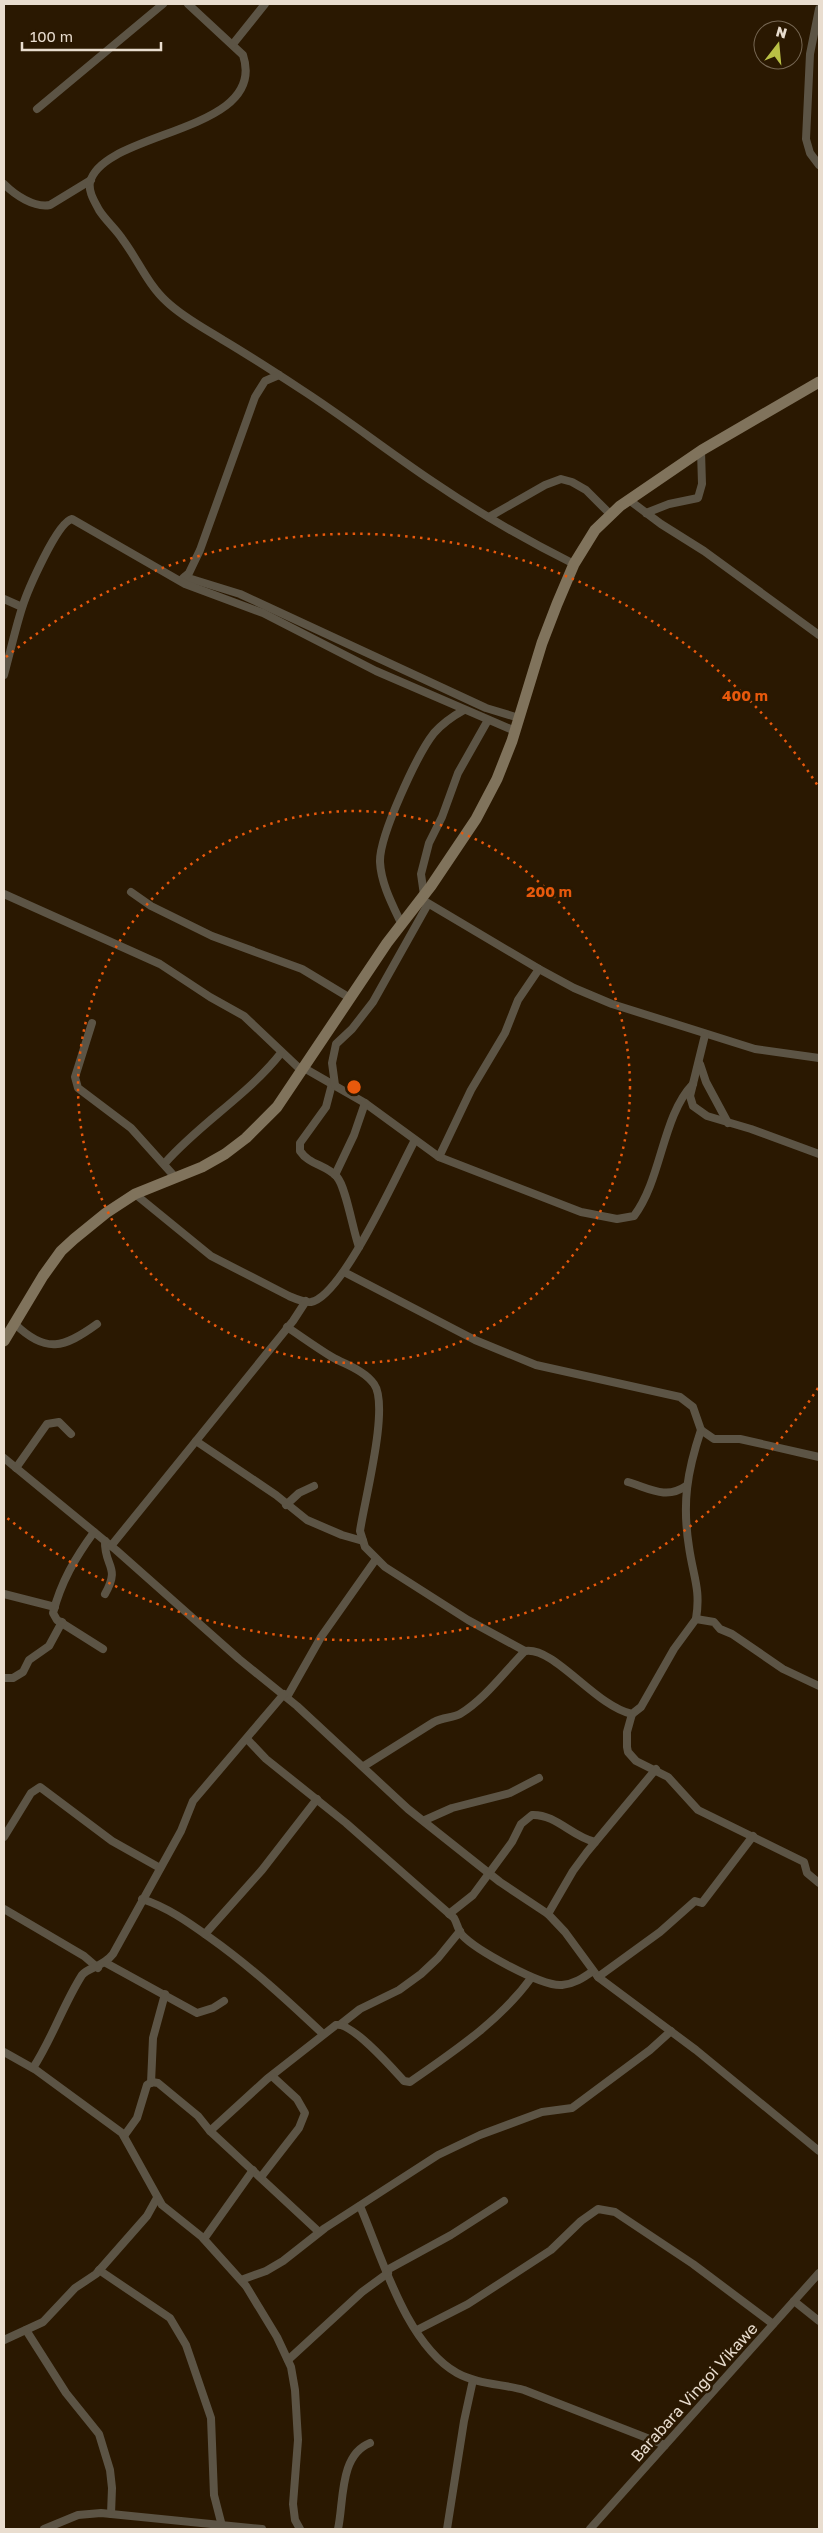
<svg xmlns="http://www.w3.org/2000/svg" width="823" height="2533" font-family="'Golos Text',sans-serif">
  <rect width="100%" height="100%" fill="#2a1801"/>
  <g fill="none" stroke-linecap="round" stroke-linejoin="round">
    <g stroke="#5c5445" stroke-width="8">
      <path d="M188,4L243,55C269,133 104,130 90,182C88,192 95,202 99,210C106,221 116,229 123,240C138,260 148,285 167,302C184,318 204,328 223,340C250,356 276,373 302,390C347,419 390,453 435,483C479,513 526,540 574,564"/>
      <path d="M819,9L810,54L806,139L810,153L819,165"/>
      <path d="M233,44L265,4"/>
      <path d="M37,109L163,4"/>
      <path d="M4,184C15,195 34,208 50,205L91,180"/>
      <path d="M629,500L661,524L704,551L819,635"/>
      <path d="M646,513L669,504L698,498L702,484L701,451"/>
      <path d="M489,517L545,485L561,479L572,482L586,490L610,514"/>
      <path d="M185,577L240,594L486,708L519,718"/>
      <path d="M183,578L189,573L200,550L255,397L265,381L279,375"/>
      <path d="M4,599L22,607"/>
      <path d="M4,675C10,653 15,630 22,608C27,592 57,522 72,519L185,584L263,613L376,671L515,731"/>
      <path d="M131,892L151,906L212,936L302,969L350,998"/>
      <path d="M4,894L160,964L210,997L244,1016L302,1071"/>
      <path d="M424,895L421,874L429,843L442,817L458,773L488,720"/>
      <path d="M421,899L539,969L574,988L612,1004L755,1049L819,1058"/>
      <path d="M401,923C392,904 381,883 380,862C379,836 418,753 434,733C443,723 453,716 464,710"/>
      <path d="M92,1023L75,1077L78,1088L131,1128L175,1177"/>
      <path d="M705,1035L690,1096L693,1106L707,1116L751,1129L819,1154"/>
      <path d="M700,1064L706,1082L728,1123"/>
      <path d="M304,1068L365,1103L439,1157L581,1212L617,1219L634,1216C662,1179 662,1116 693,1084"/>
      <path d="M332,1084L326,1107L300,1143V1151C309,1165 327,1165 337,1177C346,1187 353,1231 359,1247"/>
      <path d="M335,1085L332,1063L336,1044L352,1029L373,1002L428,904"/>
      <path d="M439,1157L471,1090L505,1033L518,1000L539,969"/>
      <path d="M165,1163C200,1123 248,1095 281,1053"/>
      <path d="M335,1175L354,1135L365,1103"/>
      <path d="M135,1194L211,1256L289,1296C296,1299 304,1303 311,1302C343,1296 398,1171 415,1140"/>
      <path d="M344,1272L475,1340L536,1365L680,1397L693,1407L701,1430L714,1439H740L819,1457"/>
      <path d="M15,1324C46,1354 64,1348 97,1324"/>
      <path d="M287,1327C302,1337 317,1348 332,1357C346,1365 364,1370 374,1384C390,1406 364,1502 360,1531L365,1547L385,1567L468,1620L525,1651"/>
      <path d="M196,1441L276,1495L307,1520L342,1535L363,1541"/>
      <path d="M4,1458L116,1550L239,1659L297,1706L408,1809L500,1882L548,1914L565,1932L598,1977L696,2050L819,2151"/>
      <path d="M16,1468L47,1424L59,1422L71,1434"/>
      <path d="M628,1482C649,1488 666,1500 686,1486"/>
      <path d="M286,1505L299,1493L314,1486"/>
      <path d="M94,1532C75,1558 61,1582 53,1613L57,1620L103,1649"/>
      <path d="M105,1541C104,1567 121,1566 105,1594"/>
      <path d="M111,1546L293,1321L306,1301"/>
      <path d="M4,1594L55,1607"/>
      <path d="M696,1619C701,1589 693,1576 689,1547C682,1503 687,1472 701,1430"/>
      <path d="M4,1678H13L23,1672L29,1660L49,1646L62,1622"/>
      <path d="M287,1697L321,1637L376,1559"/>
      <path d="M632,1714L627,1732V1747L628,1752L636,1761L668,1777L698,1810L804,1862L807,1873L819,1883"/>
      <path d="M247,1739L266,1759L346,1823L454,1918C457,1923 458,1930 462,1935C476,1950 542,1987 562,1985C574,1984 583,1978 593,1971"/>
      <path d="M364,1766L434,1722C443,1717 453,1718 460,1714C485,1699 505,1671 525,1651C554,1646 595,1706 632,1714L641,1707L674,1649L696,1619L714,1622L720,1629L732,1634L783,1669L819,1686"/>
      <path d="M425,1820L452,1808L510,1793L539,1778"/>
      <path d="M4,1837L31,1793L40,1787L112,1841L160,1868"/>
      <path d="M142,1899C167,1907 188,1922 209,1937C250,1966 287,2000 323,2034"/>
      <path d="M4,1909L84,1956L98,1968"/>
      <path d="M449,1914L473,1895L512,1842L521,1824L532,1815C556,1814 572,1837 595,1842"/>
      <path d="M548,1914L573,1871L587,1852L656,1769"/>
      <path d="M205,1934L262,1870L317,1799"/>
      <path d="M106,1963L197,2013L213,2008L224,2001"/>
      <path d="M598,1977L660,1932L695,1901L702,1903L753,1836"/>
      <path d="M341,2024L360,2009L399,1990L421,1974L438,1958L460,1931"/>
      <path d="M4,2052L36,2070L122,2133L162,2205L202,2237L246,2286L277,2337L291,2367L295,2390L298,2440L293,2504L295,2520L300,2529"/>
      <path d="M33,2068C52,2039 63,2005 82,1975C88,1967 102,1968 113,1954L181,1831L193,1801L284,1694"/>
      <path d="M151,2083L153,2038L165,1994"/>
      <path d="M210,2131L267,2079L336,2025C352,2022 393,2069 404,2081L410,2082C453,2052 500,2021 531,1978"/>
      <path d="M124,2136L137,2118L147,2085L152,2082L158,2083L198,2116L210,2131L319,2232"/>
      <path d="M261,2177L299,2128L305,2113L297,2099L272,2076"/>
      <path d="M360,2206C382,2257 406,2344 457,2373C477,2384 502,2384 524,2390L665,2445"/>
      <path d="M204,2239L253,2170"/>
      <path d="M99,2270L170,2318L186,2345L211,2418L214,2495L222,2526"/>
      <path d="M387,2270L451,2235L504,2201"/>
      <path d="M241,2280L266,2271L283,2261L325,2228L438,2155L480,2135L542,2112L572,2108L650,2050L671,2031"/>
      <path d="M794,2301L819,2321"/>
      <path d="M26,2330L66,2393L99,2434L110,2470L112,2488L111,2514"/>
      <path d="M417,2330L468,2304L551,2250L581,2221L598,2209L615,2212L693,2264L773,2324"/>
      <path d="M4,2340L43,2322L75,2288L96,2274L147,2216L157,2198"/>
      <path d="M288,2360L362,2292L388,2273"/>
      <path d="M44,2529L78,2515L101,2513L262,2529"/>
      <path d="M338,2529C344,2502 339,2455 370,2443"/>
      <path d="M447,2529L464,2421L473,2380"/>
      <path d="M590,2529L819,2273"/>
    </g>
    <path stroke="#80735c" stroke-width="11" d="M4,1341L43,1276L61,1251L74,1239L106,1213L135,1194L202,1167L225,1154L246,1138L277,1107L387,943L431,886L476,819L497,779L512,741L542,643L557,604L574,564L595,530L620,506L702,450L819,382"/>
  </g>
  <g fill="none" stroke="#e8590c" stroke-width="2.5" stroke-dasharray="2.5 5">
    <circle cx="354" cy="1087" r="276"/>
    <path d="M818 1388A553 553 0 0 1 6 1517M6 657A553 553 0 0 1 818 786"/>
  </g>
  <g text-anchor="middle" stroke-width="5" stroke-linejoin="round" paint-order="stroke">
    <g font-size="16" fill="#e9ddcf" stroke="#2a1801">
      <text transform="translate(694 2392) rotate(-48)" y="6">Barabara Vingoi Vikawe</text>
    </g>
  </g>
  <circle cx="354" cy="1087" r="8" fill="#e8590c" stroke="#2a1801" stroke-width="2.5"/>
  <g font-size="15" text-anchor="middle" font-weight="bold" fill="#e8590c" stroke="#2a1801" stroke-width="5" stroke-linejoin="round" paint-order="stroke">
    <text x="745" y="701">400 m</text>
    <text x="549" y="897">200 m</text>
  </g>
  <rect width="823" height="2533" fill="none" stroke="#e9ddcf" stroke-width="10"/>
  <g transform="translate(778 45) rotate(16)"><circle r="24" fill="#2a1801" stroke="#766753"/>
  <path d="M0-4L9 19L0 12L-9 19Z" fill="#bac045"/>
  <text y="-8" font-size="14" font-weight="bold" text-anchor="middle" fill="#e9ddcf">N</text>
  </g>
  <path d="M22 42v8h139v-8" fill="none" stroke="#e9ddcf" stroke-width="2.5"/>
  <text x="30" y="42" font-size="15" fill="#e9ddcf" stroke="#2a1801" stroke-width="4" paint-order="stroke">100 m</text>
</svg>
